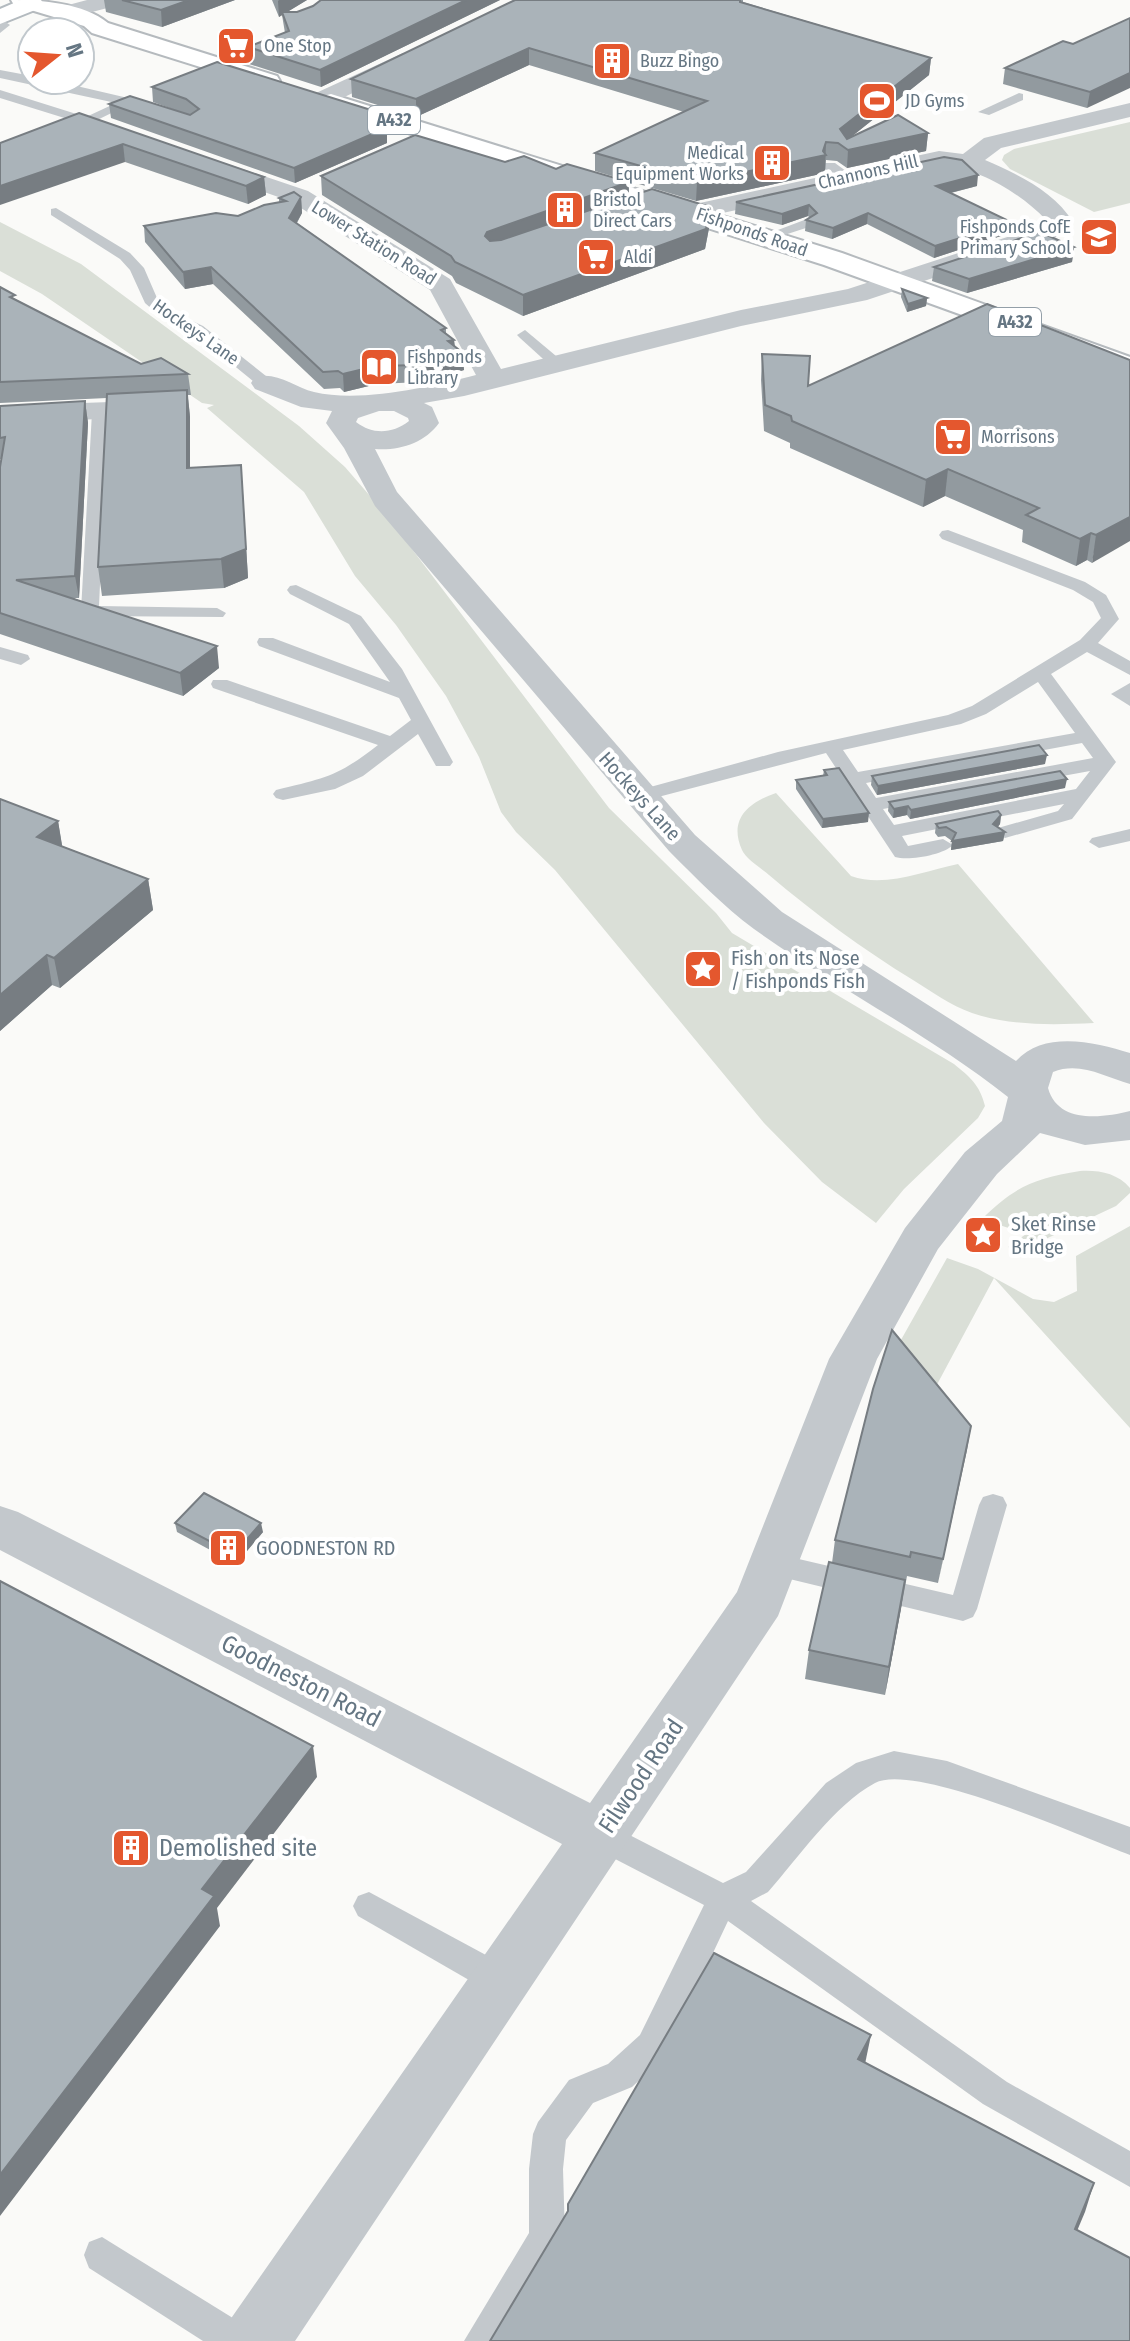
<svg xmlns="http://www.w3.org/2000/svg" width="1130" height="2341" font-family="'Fira Sans Condensed',sans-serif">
  <rect width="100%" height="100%" fill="#fafaf8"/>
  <g fill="#dadfd7">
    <path d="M1130,122V203L1094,212L1010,169L1002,160L1004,155L1014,149Z"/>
    <path d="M0,222L81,264L299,426L345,467L383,511L609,808L716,913L732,933L954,1064C970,1077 980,1085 985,1106L978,1118L904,1189L876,1223L822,1182L764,1123L555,870L516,832L501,812L479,757L446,696L396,625L355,576L304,492L207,408L214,405L202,403L42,294L0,271Z"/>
    <path d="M776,793L851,876C885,888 924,871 958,864L1094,1023C1053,1025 1010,1026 972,1013C950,1005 932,992 913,980C862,949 814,913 769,875C761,868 746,859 742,850C728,819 749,802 776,793Z"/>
    <path d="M1080,1171C1099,1170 1117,1173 1130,1188V1193L1116,1206L1020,1251L1008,1247L1026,1234L982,1219C1014,1187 1035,1178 1080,1171Z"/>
    <path d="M1130,1226V1428L994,1278L933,1392L897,1347L947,1258L978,1269L1033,1299L1054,1302L1077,1291L1076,1256Z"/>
  </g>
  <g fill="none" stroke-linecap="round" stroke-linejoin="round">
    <g stroke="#b3babf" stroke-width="4">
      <path id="secondary" d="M21,0H41L43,3L40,8L0,24V9Z"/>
    </g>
    <g stroke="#b5babe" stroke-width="4">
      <g id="primary">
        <path d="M11,0C42,0 84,3 108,23L277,76L280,81L277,86H261L92,33L84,26L14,5Z"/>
        <path d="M331,94L842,253L1130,357V376L824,265L323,106L319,101L323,96Z"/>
      </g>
    </g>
    <g fill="#c3c8cc" fill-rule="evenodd">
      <path d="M0,18L10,25L0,33Z"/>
      <path d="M0,70L32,76V80H51L128,98L134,102L87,125L0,98V90L86,117L116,103L0,78Z"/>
      <path d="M1019,93L1023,94V100L989,115L978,112Z"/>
      <path d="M825,163H835L854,177L842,180L825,169Z"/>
      <path d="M56,208L130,253L144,268L157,298L171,311L203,326L271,380V386H259L193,332L161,317L145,303L130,270L120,259L51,215V209Z"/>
      <path d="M807,219L814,223L812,226L769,240L762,236Z"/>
      <path d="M525,330L562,361V367H552L520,338L517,335Z"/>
      <path d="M100,407L108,412L99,606L217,608L226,613L223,617L90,616L81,611L92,412Z"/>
      <path d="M948,530L1085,582L1106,595L1119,619L1098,643L1130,661V675L1087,652L1051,674L1116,762L1072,819L1005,838L995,832L998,828L1058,811L1064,804L902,836L908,846L943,839L953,845C943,855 909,861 895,857L826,753L639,802L632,800L629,796L632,792L778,752L948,715L972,706L1080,640L1101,618L1093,602L1073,590L942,539L939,535L942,531ZM1038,682L1075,733L858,772L843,750L961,724L986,714ZM1082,743L1093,758L876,798L866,783ZM1090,771L1076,789L894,825L883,809Z"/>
      <path d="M296,585L361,616L402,669L453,762L450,766H436L418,734L363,776L335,789L283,800L276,798L273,794L276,790C325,778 337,777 378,745L213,688L211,684L213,680H227L390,736L411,720L399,698L259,646L257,642L259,638H273L390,682L349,624L290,594L287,590L290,586Z"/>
      <path d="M0,647L28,655L30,659L21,665L0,659Z"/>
      <path d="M1130,683V706L1111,694Z"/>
      <path d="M1130,829V841L1099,848L1089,842L1092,838Z"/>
      <path d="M993,1494L1003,1497L1007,1505L977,1609L973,1617L963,1621L773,1575L763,1572L759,1564L763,1556L773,1553L953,1595L979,1505L983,1497Z"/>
      <path d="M894,1751L947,1761L1130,1827V1855C1082,1837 915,1762 875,1783C834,1805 799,1857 768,1892L751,1901L1007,2082L1130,2151V2187L983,2104L728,1921L664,2057L632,2087L593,2103L566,2140L563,2169L565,2237L503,2341H464L529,2233V2169L533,2134L538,2122L569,2080L608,2064L640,2035L704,1905L590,1846L585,1836L590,1826L601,1822L612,1826L723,1883L746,1872L826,1783L856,1763Z"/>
      <path d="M369,1892L512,1969L516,1980L512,1991L500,1995L488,1991L358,1916L353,1906L358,1896Z"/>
      <path d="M102,2237L249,2328L254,2341H203L89,2268L84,2255L89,2242Z"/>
    </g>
    <g fill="#c3c8cc" fill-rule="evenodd">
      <path d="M87,0H122L119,5L65,19L54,13L57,8Z"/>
      <path d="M403,53L414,60L411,65L332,103H316L312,98L316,93Z"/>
      <path d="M1130,103V117L1001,148L985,160C1017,174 1054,191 1073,222L1056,237L867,300L741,326L464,396L424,403L432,407L439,423C425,443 399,451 375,449L397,492L695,835L782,912L1016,1061C1044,1030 1095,1042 1130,1053V1084C1105,1077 1080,1061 1053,1072L1048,1088C1058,1124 1102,1118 1130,1111V1140L1085,1145L1040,1133L997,1174L938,1249L877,1359L778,1616L295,2341H223L232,2317L562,1844L0,1550V1506L18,1512L590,1803L737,1592L829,1359L905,1228L965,1152L1002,1121L1008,1097C928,1034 837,988 754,929C723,906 696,878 669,851L375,506L344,448L326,423L332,411L301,407L255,389L251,383L255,377C277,371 294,387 314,392C360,403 430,387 476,375L430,290L290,201L201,170L198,165L201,160L210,158L308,191L450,279L501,369L741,310L848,289L1038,227L1046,220C1022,194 978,168 943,165L695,219L686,216L682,211L686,206L939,151L963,154L984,138ZM379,411H394L408,418L409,421C392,434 373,435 356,422L358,418Z"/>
      <path d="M165,400L175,403L180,409L175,415L0,424V406Z"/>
    </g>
    <use href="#secondary" fill="#fff" fill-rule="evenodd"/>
    <use href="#primary" fill="#fff" fill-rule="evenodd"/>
  </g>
  <g fill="#929a9f">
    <path d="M104,0H235L162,27L106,12Z"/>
    <path d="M272,0H307L287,12H297L313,6L321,0H500L321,87L249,64L248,47L285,33L282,15L279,17Z"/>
    <path d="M515,0H743V2L931,58L929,75L851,137L928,133L926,151L847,168L837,161L826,160L825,173L696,201L595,171V153L684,112L529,65L416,117L352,97L351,79Z"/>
    <path d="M1130,18L1087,108L1003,84L1005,68L1073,44Z"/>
    <path d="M152,87L388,130H387V143L295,183L111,118L109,104L189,115L153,102Z"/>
    <path d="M79,113L264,177L266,195L248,204L125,162Z"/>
    <path d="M505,162L556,169L629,182V197L710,207L709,228L705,249L523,316L456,283L452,276L322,195L321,176Z"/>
    <path d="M977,186L951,193L1011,222L1010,233L934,258L867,224L832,239L805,231L806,220L810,218L808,216L782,225L735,214L736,202Z"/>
    <path d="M301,197L302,213L297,223L446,328V333L454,340L455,346L464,370L421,382L377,384L344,392L340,388L324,389L213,284L185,289L145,242L144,226L238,216L279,202V198Z"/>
    <path d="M1074,247L1072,262L967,293L932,281L934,267Z"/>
    <path d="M0,287L15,299L141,364L188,374L191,395H188L190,417V468L243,493L248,578L224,588L102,596L98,567L107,398L0,403Z"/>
    <path d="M902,289L927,298L926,306L907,312L901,297Z"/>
    <path d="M762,354L808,386L1130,360L1092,563L1087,560L1076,566L1022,542L1023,530L945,496L923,507L790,448V443L764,431L761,380Z"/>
    <path d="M85,401L88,423L79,598H74L219,668L183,696L0,634V467L1,459H0V406Z"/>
    <path d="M1045,764L877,795L871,785L872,776Z"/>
    <path d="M824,770L868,822L822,828L796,789V780L823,776Z"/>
    <path d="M1065,788L910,819L907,815L893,818L888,811L889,802Z"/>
    <path d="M0,799L58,821L62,846L148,879L153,910L60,988L52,985L0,1031Z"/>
    <path d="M1001,815L1000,824L998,827L1005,832L1003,841L951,850L952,841L945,836L938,837L935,833L936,824Z"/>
    <path d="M971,1426L938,1583L907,1576L885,1695L805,1679L809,1650L832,1563L835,1540Z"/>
    <path d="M175,1523L263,1532L236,1564L177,1532Z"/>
  </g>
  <g fill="#777d82">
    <path d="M189,0H235L162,27L161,10Z"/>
    <path d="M279,0H307L279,17L278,1Z"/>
    <path d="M466,0H500L321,87L320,70Z"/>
    <path d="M529,48V65L416,117V99Z"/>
    <path d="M931,58L929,75L841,145L840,129Z"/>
    <path d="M1130,73V88L1087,108L1090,92Z"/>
    <path d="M387,115V143L295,183L294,168L370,123Z"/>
    <path d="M928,133L926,151L847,168L848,150Z"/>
    <path d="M826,142L825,173L696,201L697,182L823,151Z"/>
    <path d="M123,144L125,162L0,205V186Z"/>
    <path d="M978,175L977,186L934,197L936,186Z"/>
    <path d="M264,177L266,195L248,204L246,186Z"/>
    <path d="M629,182L628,202L487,252L485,236L487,232Z"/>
    <path d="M301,197L302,213L290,234L289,218Z"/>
    <path d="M809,205L808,216L782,225V214Z"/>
    <path d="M710,207L709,228L705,249L523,316V295Z"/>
    <path d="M868,213L867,224L832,239L833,228Z"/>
    <path d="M1011,222L1010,233L934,258L935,246Z"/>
    <path d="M1074,247L1072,262L967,293L969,279Z"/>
    <path d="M211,267L213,284L185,289L183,272Z"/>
    <path d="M927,298L926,306L907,312L908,304Z"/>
    <path d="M454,340L455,355L463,353L464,370L421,382L420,365L448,341Z"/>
    <path d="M376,366L377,384L344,392L343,374Z"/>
    <path d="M187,390L190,417V496L187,468Z"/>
    <path d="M85,401L88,423L79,598L75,576Z"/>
    <path d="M241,465L248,578L224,588L221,559Z"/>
    <path d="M948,469L945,496L923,507L926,480Z"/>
    <path d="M1130,517V541L1092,563L1096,535Z"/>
    <path d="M1091,533L1087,560L1076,566L1080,539Z"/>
    <path d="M217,646L219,668L183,696L180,673Z"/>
    <path d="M1047,755L1045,764L877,795L878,786Z"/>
    <path d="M1067,779L1065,788L910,819L911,810Z"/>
    <path d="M908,806L907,815L893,818L894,809Z"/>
    <path d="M869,813L868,822L822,828L823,819Z"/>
    <path d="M1001,815L1000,824L992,833L993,824Z"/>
    <path d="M58,821L63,851L37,837Z"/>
    <path d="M1005,832L1003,841L951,850L952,841Z"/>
    <path d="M148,879L153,910L60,988L54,958Z"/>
    <path d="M47,955L52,985L0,1031V995Z"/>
    <path d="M971,1426L967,1450L938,1583L943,1559Z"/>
    <path d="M261,1523L263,1532L236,1564L234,1554Z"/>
    <path d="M905,1580L901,1609L885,1695L889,1667Z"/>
    <path d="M313,1746L317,1777L217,1908L220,1926L0,2216V2175L202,1889Z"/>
    <path d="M871,2035L865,2064L858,2059Z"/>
    <path d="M1094,2183L1085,2212L1066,2257L1075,2229Z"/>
  </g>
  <g fill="#aab3b9" stroke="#777d82" stroke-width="2">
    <path d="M122,0H189L161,10Z"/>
    <path d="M321,0H466L320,70L248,47L289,31L282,12H297L313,6Z"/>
    <path d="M515,0H740V2L931,58L840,129L847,139L898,115L928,133L848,150L838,143L826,142L823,151L826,155L697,182L595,153L707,101L529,48L416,99L351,79Z"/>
    <path d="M1130,18V73L1090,92L1005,68L1063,41L1073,44Z"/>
    <path d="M217,62L387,115L370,123L386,128L294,168L109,104L130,96L190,115L199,109L186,99L152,87Z"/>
    <path d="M79,113L264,177L246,186L123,144L0,186V143Z"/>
    <path d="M415,135L505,162L524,156L556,169L567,164L629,182L487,232L485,236L490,241L501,240L652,189L710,207L706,229L523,295L455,262L451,256L321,176Z"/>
    <path d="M944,157L962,160L978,175L936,186L1011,222L935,246L868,213L833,228L806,220L817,213L809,205L782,214L736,202Z"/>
    <path d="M294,192L301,197L289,218L446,328L441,330L454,340L448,341L463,353L420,365L376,366L343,374L338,371L323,372L211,267L183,272L144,226L216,213L238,216L264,205L286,201L279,198Z"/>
    <path d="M1040,232L1074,247L969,279L934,267Z"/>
    <path d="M0,287L15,295L10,297L141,364L161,358L188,374L0,382Z"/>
    <path d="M902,289L927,298L908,304Z"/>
    <path d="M987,304L1130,360V517L1096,535L1091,533L1080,539L1026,515L1039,508L948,469L926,480L792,421L791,416L765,405L762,354L810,356L808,386Z"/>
    <path d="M187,390V468L241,465L246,549L221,559L98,567L107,394Z"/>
    <path d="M85,401L75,576L16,580L217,646L180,673L0,613V467L5,437L0,438V406Z"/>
    <path d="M1039,745L1047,755L878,786L872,776Z"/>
    <path d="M839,768L869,813L823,819L796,780L827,775L824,770Z"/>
    <path d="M1060,771L1067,779L911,810L908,806L894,809L889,802Z"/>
    <path d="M0,799L58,821L37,837L148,879L54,958L47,955L0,995Z"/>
    <path d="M998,811L1001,815L993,824L1005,832L952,841L956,833L946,827L939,828L936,824Z"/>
    <path d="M892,1330L971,1426L943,1559L911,1552L910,1557L835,1540L873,1389Z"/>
    <path d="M204,1493L261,1523L234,1554L175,1523Z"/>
    <path d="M829,1562L905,1580L889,1667L809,1650Z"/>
    <path d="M0,1581L313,1746L202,1889L214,1896L0,2175Z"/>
    <path d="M714,1953L871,2035L858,2059L1094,2183L1075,2229L1130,2258V2341H490L568,2211V2204Z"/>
  </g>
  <defs>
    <g id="supermarket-square" transform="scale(2)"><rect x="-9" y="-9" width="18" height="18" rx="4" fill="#e4572e" stroke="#fff"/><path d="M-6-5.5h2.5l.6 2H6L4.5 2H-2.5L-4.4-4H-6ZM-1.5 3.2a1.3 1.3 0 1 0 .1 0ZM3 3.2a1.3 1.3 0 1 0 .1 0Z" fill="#fff"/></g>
    <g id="building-square" transform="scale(2)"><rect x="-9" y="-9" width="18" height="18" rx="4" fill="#e4572e" stroke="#fff"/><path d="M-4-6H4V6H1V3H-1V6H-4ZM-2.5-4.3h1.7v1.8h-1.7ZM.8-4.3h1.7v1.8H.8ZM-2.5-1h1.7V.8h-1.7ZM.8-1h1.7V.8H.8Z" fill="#fff"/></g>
    <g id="stadium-square" transform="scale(2)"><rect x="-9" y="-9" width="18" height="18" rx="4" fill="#e4572e" stroke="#fff"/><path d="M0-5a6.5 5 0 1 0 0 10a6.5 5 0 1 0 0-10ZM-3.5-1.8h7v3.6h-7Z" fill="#fff"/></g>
    <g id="school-square" transform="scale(2)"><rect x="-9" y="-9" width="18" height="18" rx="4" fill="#e4572e" stroke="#fff"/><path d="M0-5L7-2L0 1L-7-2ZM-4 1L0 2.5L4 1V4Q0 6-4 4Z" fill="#fff"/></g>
    <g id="library-square" transform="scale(2)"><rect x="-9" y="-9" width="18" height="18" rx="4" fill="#e4572e" stroke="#fff"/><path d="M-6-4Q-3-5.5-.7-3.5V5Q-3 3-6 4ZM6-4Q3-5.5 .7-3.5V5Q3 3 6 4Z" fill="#fff"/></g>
    <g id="sight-square" transform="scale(2)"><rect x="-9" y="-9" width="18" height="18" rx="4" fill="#e4572e" stroke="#fff"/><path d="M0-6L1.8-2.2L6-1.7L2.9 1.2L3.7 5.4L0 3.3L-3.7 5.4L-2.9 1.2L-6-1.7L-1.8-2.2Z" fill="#fff"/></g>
  </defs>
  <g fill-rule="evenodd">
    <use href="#supermarket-square" x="236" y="46"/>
    <use href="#building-square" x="612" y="61"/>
    <use href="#stadium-square" x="877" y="101"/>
    <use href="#building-square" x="772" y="163"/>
    <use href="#building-square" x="565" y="210"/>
    <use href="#school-square" x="1099" y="237"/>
    <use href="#supermarket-square" x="596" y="257"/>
    <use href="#library-square" x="379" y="367"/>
    <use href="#supermarket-square" x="953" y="437"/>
    <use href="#sight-square" x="703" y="969"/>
    <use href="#sight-square" x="983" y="1235"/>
    <use href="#building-square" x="228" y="1548"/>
    <use href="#building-square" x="131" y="1848"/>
  </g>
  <g text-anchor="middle" stroke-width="8" stroke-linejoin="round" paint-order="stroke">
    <g font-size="18" fill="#657683" stroke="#fff" text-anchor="start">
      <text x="264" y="52">One Stop</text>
      <text x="640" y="67">Buzz Bingo</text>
      <text x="905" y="107">JD Gyms</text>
      <text x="744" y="159" text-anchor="end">Medical<tspan x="744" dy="21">Equipment Works</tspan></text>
      <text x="593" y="206">Bristol<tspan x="593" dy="21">Direct Cars</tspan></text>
      <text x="1071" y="233" text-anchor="end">Fishponds CofE<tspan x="1071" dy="21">Primary School</tspan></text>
      <text x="624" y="263">Aldi</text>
      <text x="407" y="363">Fishponds<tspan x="407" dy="21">Library</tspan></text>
      <text x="981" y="443">Morrisons</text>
    </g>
    <g fill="#fff" stroke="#939fa8" stroke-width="2">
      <rect x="368" y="106" width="52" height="28" rx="6"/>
      <rect x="989" y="308" width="52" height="28" rx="6"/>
    </g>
    <g font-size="18" font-weight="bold" fill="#657683">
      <text x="394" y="126">A432</text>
      <text x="1015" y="328">A432</text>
    </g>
    <g font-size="18" fill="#657683" stroke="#fff">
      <text transform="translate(868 172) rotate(-13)" y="6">Channons Hill</text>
      <text transform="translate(752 232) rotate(19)" y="6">Fishponds Road</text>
      <text transform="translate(374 243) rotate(32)" y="6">Lower Station Road</text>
      <text transform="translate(196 332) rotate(35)" y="6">Hockeys Lane</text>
    </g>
    <g font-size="20" fill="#657683" stroke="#fff">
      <text transform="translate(640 796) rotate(48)" y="7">Hockeys Lane</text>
    </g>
    <g font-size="20" fill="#657683" stroke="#fff" text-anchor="start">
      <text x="731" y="965">Fish on its Nose<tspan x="731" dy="23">/ Fishponds Fish</tspan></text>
      <text x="1011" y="1231">Sket Rinse<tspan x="1011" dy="23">Bridge</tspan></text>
      <text x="256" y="1555">GOODNESTON RD</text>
    </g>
    <g font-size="24" fill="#657683" stroke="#fff">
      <text transform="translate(301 1681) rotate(27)" y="8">Goodneston Road</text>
      <text transform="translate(641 1776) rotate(-56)" y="8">Filwood Road</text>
    </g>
    <g font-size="24" fill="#657683" stroke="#fff" text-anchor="start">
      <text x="159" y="1856">Demolished site</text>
    </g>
  </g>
  <g transform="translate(56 56) rotate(73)"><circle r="38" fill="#ffffff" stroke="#c1c8cd" stroke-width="2"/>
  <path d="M0-6L14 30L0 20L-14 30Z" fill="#e4572e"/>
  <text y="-12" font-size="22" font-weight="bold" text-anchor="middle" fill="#657683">N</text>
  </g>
</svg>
